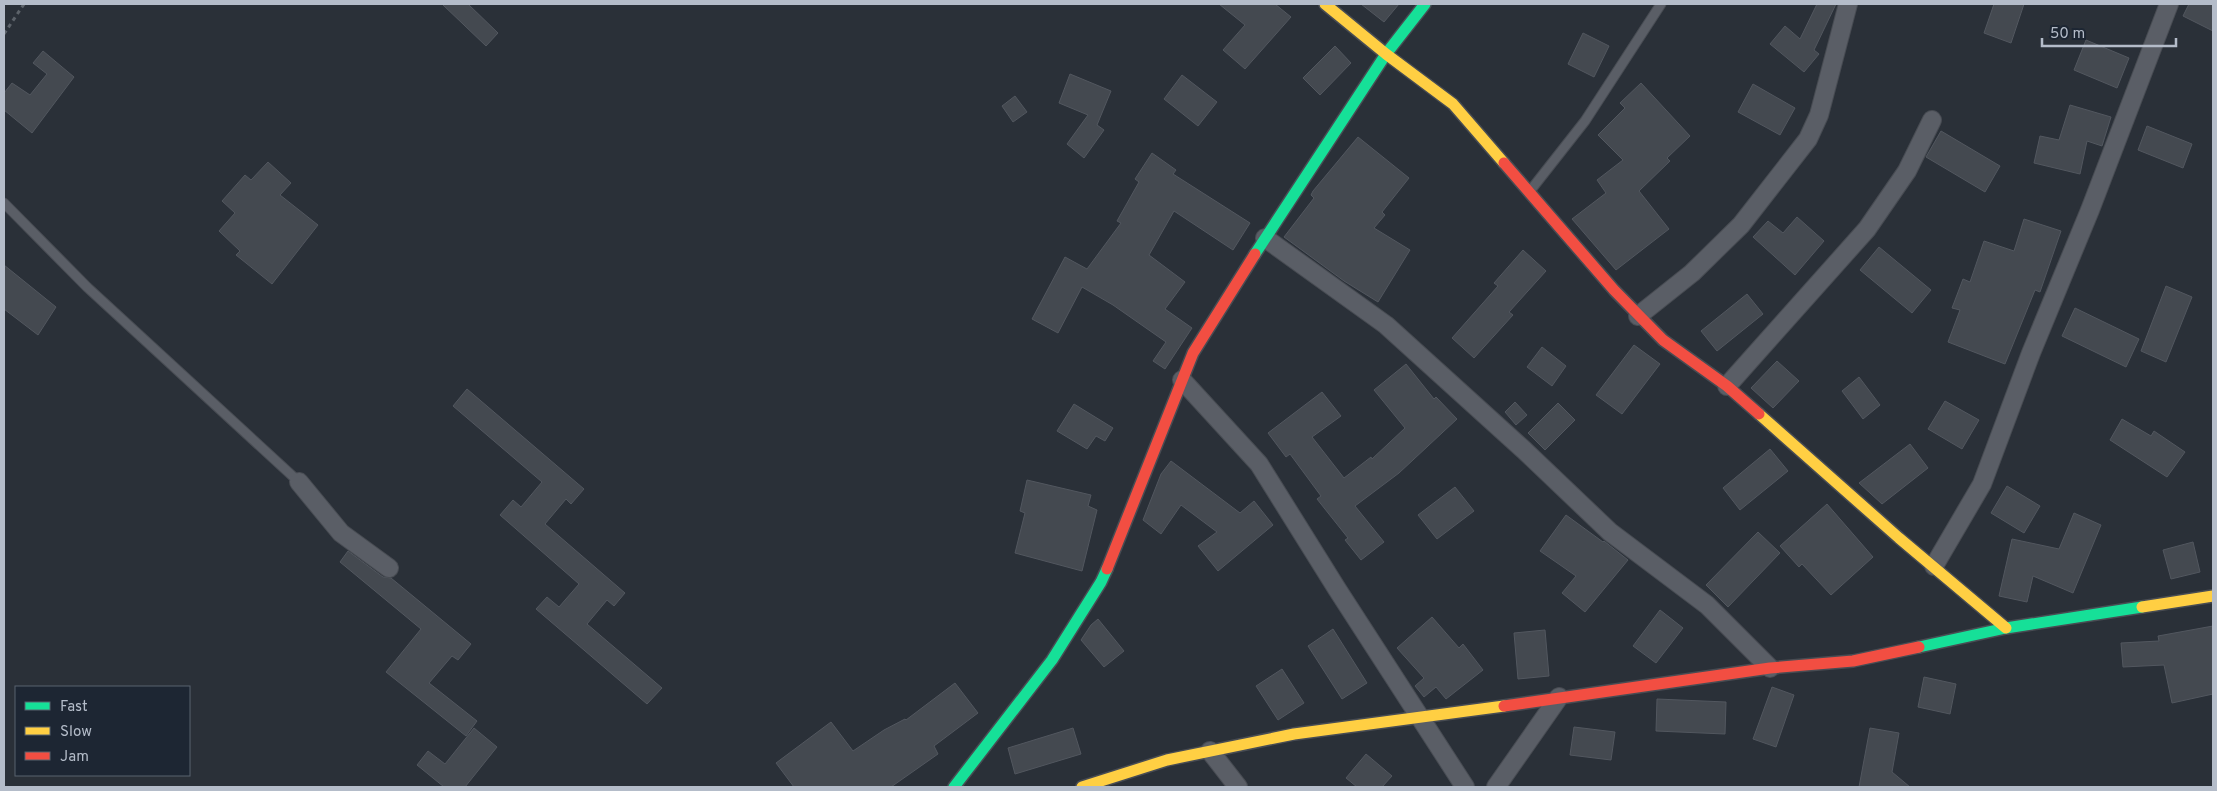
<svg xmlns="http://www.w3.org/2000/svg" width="2217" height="791" font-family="Overpass,sans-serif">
  <rect width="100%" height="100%" fill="#2a3038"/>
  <g fill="#444950" stroke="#52575f">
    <path d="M442,4H468L498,33L486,46Z"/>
    <path d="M1219,4H1275L1291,17L1245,69L1223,50L1245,25Z"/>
    <path d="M1361,4H1399L1384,22Z"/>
    <path d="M1817,4H1836L1814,50L1819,54L1804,72L1770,44L1785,26L1800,39Z"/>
    <path d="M1994,4H2024L2011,43L1984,33Z"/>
    <path d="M2189,4H2213V31L2183,16Z"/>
    <path d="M1583,33L1609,46L1594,77L1568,64Z"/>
    <path d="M2086,40L2129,58L2117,88L2074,70Z"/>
    <path d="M1335,46L1351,63L1320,95L1303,78Z"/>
    <path d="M43,51L74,77L32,133L4,110V93L12,83L30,95L47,74L33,63Z"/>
    <path d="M1070,74L1111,91L1097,125L1104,130L1084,158L1067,144L1088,115L1059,103Z"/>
    <path d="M1182,75L1217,102L1198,126L1164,99Z"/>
    <path d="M1641,83L1690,136L1667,158L1670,161L1639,191L1669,229L1616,270L1572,219L1606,193L1597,180L1623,160L1598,135L1625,108L1620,103Z"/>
    <path d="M1753,84L1795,108L1780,135L1738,112Z"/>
    <path d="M1015,96L1027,112L1013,122L1002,106Z"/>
    <path d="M2070,105L2111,117L2102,146L2087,141L2080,174L2034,163L2040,136L2059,140Z"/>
    <path d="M2147,126L2192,144L2183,168L2138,150Z"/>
    <path d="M1941,131L2000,166L1985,192L1926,157Z"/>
    <path d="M1358,137L1409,178L1382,212L1385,215L1374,228L1410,250L1378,302L1344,281L1284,237L1314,198L1311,195L1313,191Z"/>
    <path d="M1152,153L1176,170L1173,174L1250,223L1233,250L1174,211L1149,255L1185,282L1165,309L1192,328L1165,369L1153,361L1166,342L1113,305L1082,287L1058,333L1032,319L1065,257L1087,269L1121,223L1117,221L1139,182L1135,179Z"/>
    <path d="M268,162L291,183L280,195L318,225L272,284L236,255L240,251L219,231L235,213L222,201L245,175L251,180Z"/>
    <path d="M1797,217L1824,241L1795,275L1753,237L1768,221L1783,233Z"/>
    <path d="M2024,219L2061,231L2040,292L2035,290L2005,364L1948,342L1960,310L1952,308L1963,279L1970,282L1984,241L2014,251Z"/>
    <path d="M1879,247L1931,290L1912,313L1860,270Z"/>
    <path d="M1523,250L1546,271L1509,312L1513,315L1474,358L1452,338L1498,286L1494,283Z"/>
    <path d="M4,265L56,307L38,335L4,309Z"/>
    <path d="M2166,286L2192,297L2166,362L2141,351Z"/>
    <path d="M1747,294L1763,314L1717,351L1701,331Z"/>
    <path d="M2075,308L2139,339L2126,367L2062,336Z"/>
    <path d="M1634,345L1660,364L1622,414L1596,395Z"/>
    <path d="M1542,347L1566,366L1552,386L1527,367Z"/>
    <path d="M1777,361L1799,381L1773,408L1751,388Z"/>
    <path d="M1406,364L1434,399L1436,397L1457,419L1399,473L1355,506L1384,542L1361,560L1345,540L1348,538L1317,499L1321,496L1290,454L1286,457L1268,433L1322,392L1341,416L1312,437L1344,478L1371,457L1372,459L1405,428L1374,390Z"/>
    <path d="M1859,377L1880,405L1863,419L1842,391Z"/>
    <path d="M467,389L584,489L571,504L566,499L545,524L625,593L614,606L607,600L587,624L662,688L647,704L536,609L547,597L559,607L579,584L500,515L513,500L521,507L542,482L453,406Z"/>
    <path d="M1945,401L1979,420L1962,449L1928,429Z"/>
    <path d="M1515,402L1527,415L1516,425L1505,412Z"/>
    <path d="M1558,403L1575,420L1545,450L1528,433Z"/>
    <path d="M1074,404L1113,428L1105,441L1096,436L1087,449L1057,431Z"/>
    <path d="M2122,419L2151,436L2154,431L2185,452L2167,477L2110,440Z"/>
    <path d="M1910,444L1928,468L1882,504L1859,483Z"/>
    <path d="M1770,449L1788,471L1740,510L1723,488Z"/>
    <path d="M1171,461L1240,513L1254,501L1273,525L1218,571L1198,546L1217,532L1181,505L1161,534L1143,520L1161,474Z"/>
    <path d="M1027,480L1091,495L1088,506L1097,510L1082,571L1015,553L1025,513L1020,511Z"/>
    <path d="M2007,486L2040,506L2024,533L1991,513Z"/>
    <path d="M1455,487L1474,511L1437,539L1418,515Z"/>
    <path d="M1827,504L1873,557L1831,595L1802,564L1799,567L1780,546Z"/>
    <path d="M2074,513L2101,525L2073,593L2033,576L2027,602L1999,596L2012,539L2059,549Z"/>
    <path d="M1566,515L1603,542L1604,541L1628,560L1585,612L1562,593L1576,576L1540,551Z"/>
    <path d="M1758,532L1780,553L1728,607L1706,585Z"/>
    <path d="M2193,542L2200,572L2171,579L2163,550Z"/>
    <path d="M348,551L383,577L391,578L471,644L458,660L452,656L429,683L477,721L466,736L386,672L421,629L340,562Z"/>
    <path d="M1660,610L1683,628L1656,663L1633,646Z"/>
    <path d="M1432,617L1459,648L1463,644L1483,670L1446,699L1436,687L1424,697L1415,686L1424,678L1397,648Z"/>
    <path d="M1098,619L1124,651L1104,667L1081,640L1091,625Z"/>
    <path d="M2213,626V694L2172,703L2164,665L2123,667L2121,643L2159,641L2158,636Z"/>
    <path d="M1333,629L1367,683L1342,699L1308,646Z"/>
    <path d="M1545,630L1549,676L1518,679L1514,633Z"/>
    <path d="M1282,669L1304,703L1278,720L1256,686Z"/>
    <path d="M1924,677L1956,684L1950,714L1918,707Z"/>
    <path d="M955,683L978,713L934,746L938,754L891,787H794L776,763L831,722L853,751L884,730L905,719L906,720Z"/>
    <path d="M1772,687L1794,695L1776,747L1753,739Z"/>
    <path d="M1657,699L1726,702L1725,734L1656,731Z"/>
    <path d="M1574,727L1615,732L1611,760L1570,755Z"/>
    <path d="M474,728L497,747L465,787H444L417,765L428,751L445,764Z"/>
    <path d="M1073,728L1081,754L1015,774L1008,748Z"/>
    <path d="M1870,728L1899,733L1892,772L1910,787H1859Z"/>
    <path d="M1366,754L1392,776L1382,787H1357L1346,778Z"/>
  </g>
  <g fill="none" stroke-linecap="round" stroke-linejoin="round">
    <g stroke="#484c53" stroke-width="11">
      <g id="lane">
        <path d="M1530,191L1585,121L1661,4"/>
        <path d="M4,203L87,287L299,482"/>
      </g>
    </g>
    <g stroke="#484c53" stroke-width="20">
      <g id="street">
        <path d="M1265,238L1386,325L1524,450L1610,532L1707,605L1770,668"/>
        <path d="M1638,316L1692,273L1741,225L1808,139L1819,115L1848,4"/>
        <path d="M1182,380L1259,464L1337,589L1465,787"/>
        <path d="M1727,386L1867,229L1907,171L1932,120"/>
        <path d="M299,482L341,533L389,568"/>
        <path d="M1934,566L1982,484L2031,353L2090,210L2169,4"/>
        <path d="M1210,751L1238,787"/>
        <path d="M1496,787L1559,697"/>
      </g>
    </g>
    <g stroke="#484c53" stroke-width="14">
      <g id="fast">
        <path d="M1255,254L1386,54L1425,4"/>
        <path d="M1919,647L2006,628L2142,607"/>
        <path d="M954,787L1052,660L1101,582L1107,569"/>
      </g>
    </g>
    <g stroke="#484c53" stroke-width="14">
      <g id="slow">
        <path d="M1325,4L1386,54L1453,104L1504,163"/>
        <path d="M1759,414L1899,538L2006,628"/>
        <path d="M2142,607L2213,596"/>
        <path d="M1082,787L1167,760L1294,734L1504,706"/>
      </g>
    </g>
    <g stroke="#484c53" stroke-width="14">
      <g id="jam">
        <path d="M1504,163L1614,290L1663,340L1727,386L1759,414"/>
        <path d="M1107,569L1193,353L1255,254"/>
        <path d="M1504,706L1770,668L1853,661L1919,647"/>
      </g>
    </g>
    <path stroke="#5d636a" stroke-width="3" stroke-dasharray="4 4" stroke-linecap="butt" d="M4,34L24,4"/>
    <use href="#lane" stroke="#5a5e66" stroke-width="9"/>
    <use href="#street" stroke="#5a5e66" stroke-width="18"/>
    <use href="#fast" stroke="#16e098" stroke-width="11"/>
    <use href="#slow" stroke="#ffcf43" stroke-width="11"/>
    <use href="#jam" stroke="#f24e42" stroke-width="11"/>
  </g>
  <rect width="2217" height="791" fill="none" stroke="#b4bcc9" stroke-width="10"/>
  <rect x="15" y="686" width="175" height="90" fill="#1d2633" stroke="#59626f"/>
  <rect x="25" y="702" width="25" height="8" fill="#16e098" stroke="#59626f"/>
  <text x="60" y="711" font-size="15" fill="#b4bcc9">Fast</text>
  <rect x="25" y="727" width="25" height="8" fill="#ffcf43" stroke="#59626f"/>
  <text x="60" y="736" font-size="15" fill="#b4bcc9">Slow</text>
  <rect x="25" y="752" width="25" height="8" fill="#f24e42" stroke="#59626f"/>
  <text x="60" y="761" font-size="15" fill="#b4bcc9">Jam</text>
  <path d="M2042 38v8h134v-8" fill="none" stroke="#b4bcc9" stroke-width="2.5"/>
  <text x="2050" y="38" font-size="15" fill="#b4bcc9" stroke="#1d2633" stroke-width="4" paint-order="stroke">50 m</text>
</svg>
